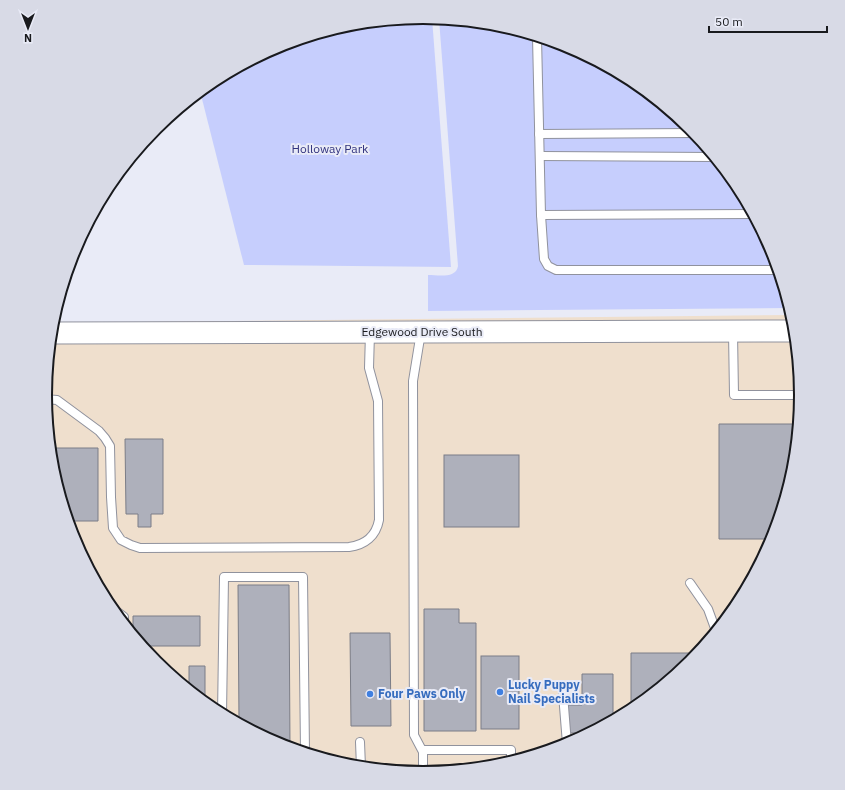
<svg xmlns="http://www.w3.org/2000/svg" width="845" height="790" font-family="'IBM Plex Sans',sans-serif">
  <rect width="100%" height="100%" fill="#e9ebf7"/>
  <path fill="#efdfcd" d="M791,315L793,321L800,395L793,469L772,540L737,605L690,662L632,709L567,744L496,766L422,773L349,766L278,744L212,709L155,662L108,605L73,539L52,469L45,395L52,323Z"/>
  <g fill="#c6cefd">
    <path d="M423,17L432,18L451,267L244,265L200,91L213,81L278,46L349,24Z"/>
    <path d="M439,19L496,24L567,46L633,81L690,128L737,185L772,251L789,308L428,311V275C438,275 456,279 458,266Z"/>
  </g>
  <g fill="#aeb0bb" stroke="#7b7d87">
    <path d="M719,424H798L793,469L772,539H719Z"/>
    <path d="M125,439H163V514H151V527H138V514H126Z"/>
    <path d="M50,448H98V521H68L52,469Z"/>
    <rect x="444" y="455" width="75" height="72"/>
    <path d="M238,585H289L290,748L278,744L239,723Z"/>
    <path d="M424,609H459V623H476V731H424Z"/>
    <path d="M133,616H200V646H141L133,635Z"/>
    <path d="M350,633H390L391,726H351Z"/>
    <path d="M631,653H697L690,662L631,710Z"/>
    <rect x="481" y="656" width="38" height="73"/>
    <path d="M189,666H205V703L189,690Z"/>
    <path d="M582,674H613V720L588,733H568V705H582Z"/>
  </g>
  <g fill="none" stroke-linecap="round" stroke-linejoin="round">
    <g stroke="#90929d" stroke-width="10">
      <g id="service">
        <path d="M537,37L541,215L752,214"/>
        <path d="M539,134L694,133"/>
        <path d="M540,156L714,157"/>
        <path d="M541,215L544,259L548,266L556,270H778"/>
        <path d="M421,332L413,381L414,735L423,752"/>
        <path d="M733,332L734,395H800"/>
        <path d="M45,399L57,400L99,431L105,438L110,446L111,497L113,528L121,540L131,545L140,548L349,547C365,545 376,536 379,520L378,401L369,368L370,333"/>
        <path d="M690,583L708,609L716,631"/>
        <path d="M112,609L115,610L124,617V625"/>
        <path d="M563,694L567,744"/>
        <path d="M222,715L224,577H303L305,752"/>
        <path d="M360,742L361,767"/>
        <path d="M423,773V750H511V761"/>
      </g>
    </g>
    <g stroke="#90929d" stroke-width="23">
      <path id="tertiary" d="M51,333L794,331"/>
    </g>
    <use href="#service" stroke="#fff" stroke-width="8"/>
    <use href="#tertiary" stroke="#fff" stroke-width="21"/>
  </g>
  <g fill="#3f7fe0" stroke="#e9ebf7" stroke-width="1.5">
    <circle cx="500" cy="692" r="4"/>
    <circle cx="370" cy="694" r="4"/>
  </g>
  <g text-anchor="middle" stroke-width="4" stroke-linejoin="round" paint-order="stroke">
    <g font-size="12" fill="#31337e" stroke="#e9ebf7">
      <text x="330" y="153">Holloway Park</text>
    </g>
    <g font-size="12" fill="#191a1e" stroke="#e9ebf7">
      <text x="422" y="336">Edgewood Drive South</text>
    </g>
    <g font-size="12" font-weight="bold" fill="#366cbe" stroke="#e9ebf7" text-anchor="start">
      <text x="508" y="689">Lucky Puppy<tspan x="508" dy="14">Nail Specialists</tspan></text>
      <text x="378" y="698">Four Paws Only</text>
    </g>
  </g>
  <path d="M0 0H845V790H0ZM52 395a371 371 0 1 1 742 0a371 371 0 1 1-742 0Z" fill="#d8dae6" fill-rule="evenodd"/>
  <path fill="none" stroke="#191a1e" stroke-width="2" d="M52 395a371 371 0 1 1 742 0a371 371 0 1 1-742 0Z"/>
  <g transform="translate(28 28) rotate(180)" stroke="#e9ebf7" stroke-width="3" paint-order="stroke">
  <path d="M0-3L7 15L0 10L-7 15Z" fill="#191a1e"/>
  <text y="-6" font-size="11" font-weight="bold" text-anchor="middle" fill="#191a1e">N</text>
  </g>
  <path d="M709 26v6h118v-6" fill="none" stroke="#191a1e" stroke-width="2"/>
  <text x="715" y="26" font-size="12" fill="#191a1e" stroke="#e9ebf7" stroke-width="3" paint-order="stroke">50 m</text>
</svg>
